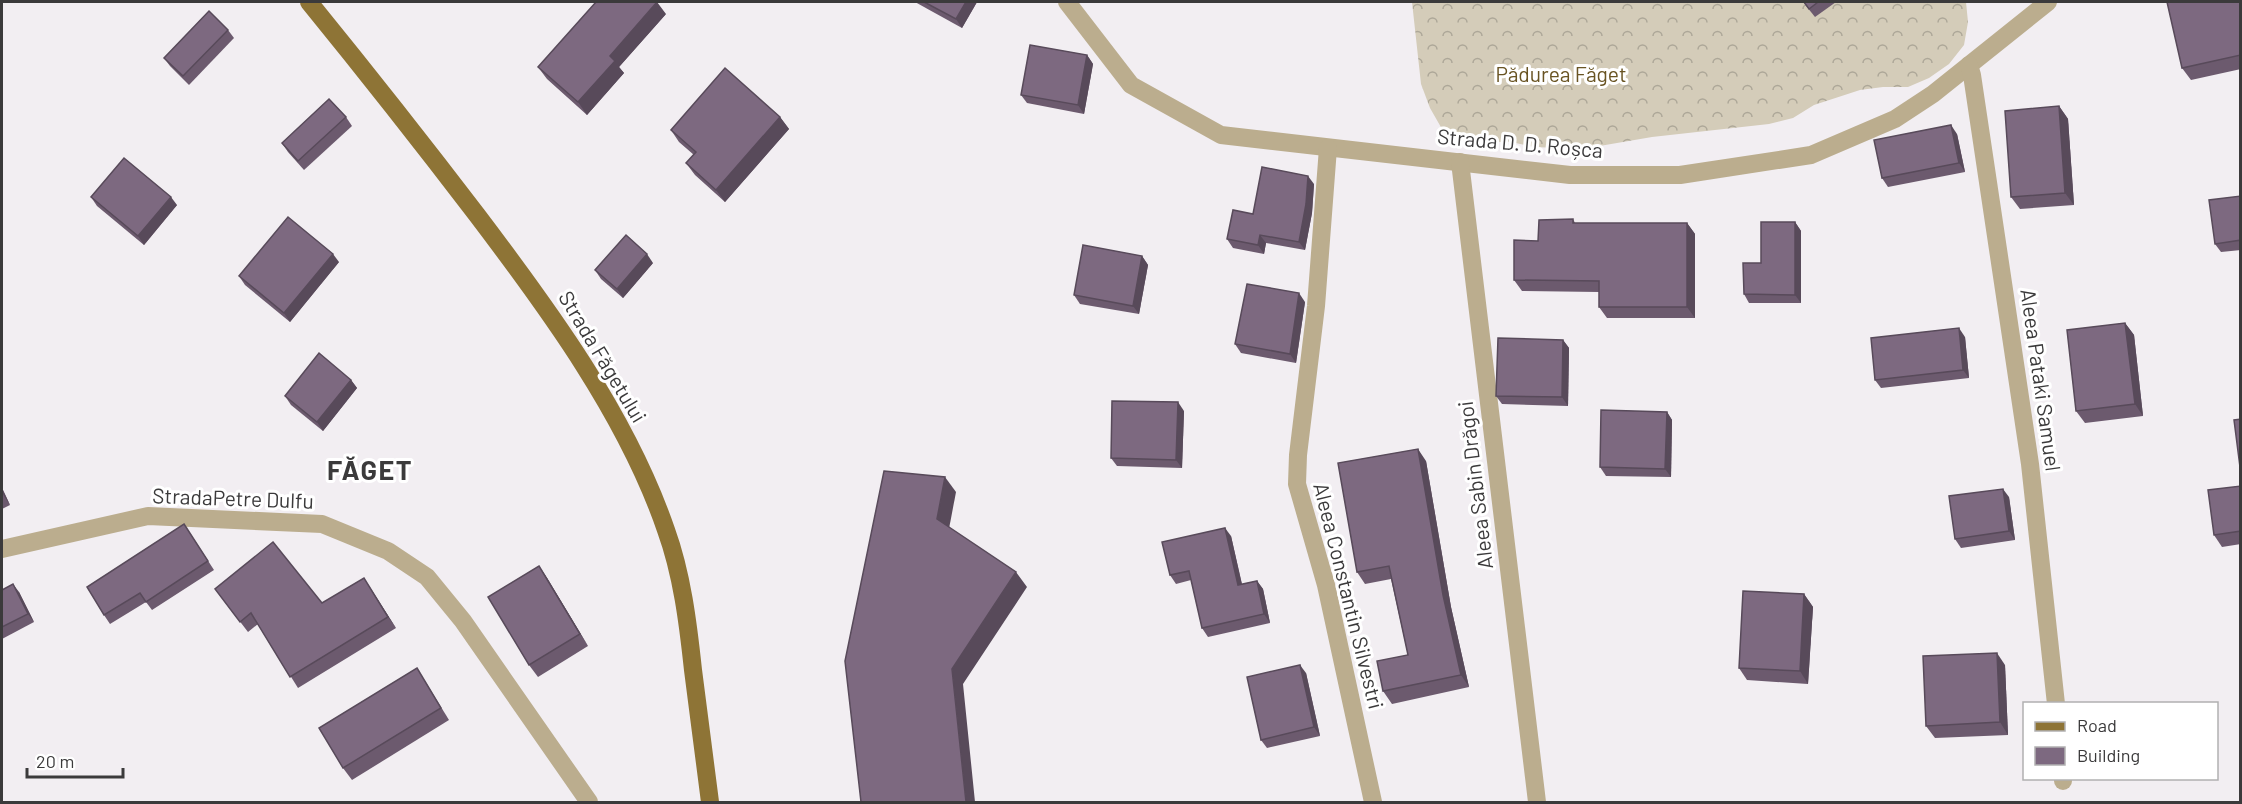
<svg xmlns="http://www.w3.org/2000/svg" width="2242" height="804" font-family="Barlow,sans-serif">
  <defs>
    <pattern id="forest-crowns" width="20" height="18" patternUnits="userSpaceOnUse" patternTransform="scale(1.5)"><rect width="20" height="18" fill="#d4ccb9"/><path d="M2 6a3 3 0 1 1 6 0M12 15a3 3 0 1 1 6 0" fill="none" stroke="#ada798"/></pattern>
  </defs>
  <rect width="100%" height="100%" fill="#f2eef2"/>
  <path fill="url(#forest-crowns)" d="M1412,2H1966L1968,22L1964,45L1949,64L1929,78L1908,87H1883L1860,90L1814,105L1793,118L1769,124L1652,137L1582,149L1534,147L1511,142H1462L1442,129L1430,108L1421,84Z"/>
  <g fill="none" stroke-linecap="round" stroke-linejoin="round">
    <g stroke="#bbad8e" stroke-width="18">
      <path d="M1067,2L1131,85L1221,135L1570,175H1680L1811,155L1895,119L1933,94L2048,2"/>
      <path d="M1969,65L1972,75L2030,464L2056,704"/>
      <path d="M1328,148L1316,306L1298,455L1297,484L1326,585L1373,802"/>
      <path d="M1460,162L1537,802"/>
      <path d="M2,549L148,516L322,524L388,551L427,577L463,621L589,802"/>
      <path d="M2063,778V781"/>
    </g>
    <path stroke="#8e7436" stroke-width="18" d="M309,2C366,72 422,143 477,215C549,310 627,416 666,530C682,574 688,623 693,670C699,714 704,758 710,802"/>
  </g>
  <g fill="#6c5a6e">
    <path d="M915,2H977L962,28Z"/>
    <path d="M1803,2H1836L1815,17Z"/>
    <path d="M2241,2V69L2191,80L2182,68Z"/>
    <path d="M666,14L619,67L624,73L587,115L547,79L538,67Z"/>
    <path d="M228,30L234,38L189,85L170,66L164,58Z"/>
    <path d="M1087,55L1093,64L1084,114L1027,103L1021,95Z"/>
    <path d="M2059,106L2068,119L2074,205L2020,209L2011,197Z"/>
    <path d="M346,117L352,126L304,170L288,152L282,143Z"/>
    <path d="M780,117L789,129L725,202L695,175L686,163L694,155L679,142L671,130Z"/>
    <path d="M1957,134L1965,172L1888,187L1882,178Z"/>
    <path d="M1314,184L1312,213L1305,250L1266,243L1264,254L1233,248L1227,239L1253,214Z"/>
    <path d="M2241,196V250L2221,252L2215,244Z"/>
    <path d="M91,197L177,205L144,245L97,206Z"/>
    <path d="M1573,219L1575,223H1687L1695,234V318H1607L1599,307V292L1522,291L1514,280L1538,241Z"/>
    <path d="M1795,222L1801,231V303H1749L1744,294L1761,263Z"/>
    <path d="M1142,256L1148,265L1139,314L1080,304L1074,295Z"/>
    <path d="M339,262L290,322L245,285L239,276Z"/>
    <path d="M653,263L623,298L601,279L595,270Z"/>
    <path d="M1305,302L1296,363L1241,353L1235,344Z"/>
    <path d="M2125,323L2134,335L2143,416L2085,423L2076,411Z"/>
    <path d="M1965,337L1969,378L1881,388L1875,380Z"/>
    <path d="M1563,340L1569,348L1568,406L1502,404L1496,396Z"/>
    <path d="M351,380L357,388L323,431L291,405L285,396Z"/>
    <path d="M1184,411L1182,468L1117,466L1111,458Z"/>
    <path d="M1667,412L1672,420L1671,477L1606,476L1600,467Z"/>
    <path d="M1426,461L1451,607L1469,687L1392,704L1383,691L1408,655L1391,579L1365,584L1357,572Z"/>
    <path d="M2241,486V544L2222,547L2214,535Z"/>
    <path d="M2,488L10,505L2,509Z"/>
    <path d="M2009,497L2015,540L1961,548L1955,539Z"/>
    <path d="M190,533L214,570L152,610L146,602L110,624L104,615Z"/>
    <path d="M1231,536L1242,584L1257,581L1263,589L1270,623L1208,637L1202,628L1191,580L1176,584L1170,575Z"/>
    <path d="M539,566L547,578L588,646L538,677L529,665Z"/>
    <path d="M215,589L322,603L371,589L396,628L298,688L258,624L248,632Z"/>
    <path d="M2,590L19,592L34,622L2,639Z"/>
    <path d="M1804,594L1813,607L1808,684L1747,680L1739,668Z"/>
    <path d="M2005,665L2008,735L1935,738L1926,726Z"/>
    <path d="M1306,673L1320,736L1267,748L1261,740Z"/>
    <path d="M425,681L449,720L352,780L343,768Z"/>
  </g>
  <g fill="#584a5a">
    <path d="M657,2L666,14L619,67L624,73L587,115L578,102L610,56Z"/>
    <path d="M966,2H977L962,28L956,19Z"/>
    <path d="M1087,55L1093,64L1084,114L1078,105Z"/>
    <path d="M2059,106L2068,119L2074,205L2065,193Z"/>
    <path d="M780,117L789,129L725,202L716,190Z"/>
    <path d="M1951,125L1957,134L1965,172L1959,163Z"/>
    <path d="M1308,176L1314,184L1312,213L1305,250L1299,242Z"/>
    <path d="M171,197L177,205L144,245L138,236Z"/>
    <path d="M1795,222L1801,231V303L1795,295Z"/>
    <path d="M1687,223L1695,234V318L1687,307Z"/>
    <path d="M1260,235L1266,243L1264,254L1258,245Z"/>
    <path d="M333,254L339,262L290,322L284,313Z"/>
    <path d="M647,254L653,263L623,298L617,289Z"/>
    <path d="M1142,256L1148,265L1139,314L1133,306Z"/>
    <path d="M1299,293L1305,302L1296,363L1290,354Z"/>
    <path d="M2125,323L2134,335L2143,416L2135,404Z"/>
    <path d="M1959,328L1965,337L1969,378L1963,370Z"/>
    <path d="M1563,340L1569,348L1568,406L1562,397Z"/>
    <path d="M351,380L357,388L323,431L317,422Z"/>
    <path d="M1178,402L1184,411L1182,468L1176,460Z"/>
    <path d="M1667,412L1672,420L1671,477L1665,469Z"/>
    <path d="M1418,449L1426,461L1451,607L1469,687L1461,675L1443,595Z"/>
    <path d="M945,477L956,492L948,534L937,519Z"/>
    <path d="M2,488L10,505L4,496L2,492Z"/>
    <path d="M2003,489L2009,497L2015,540L2009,531Z"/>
    <path d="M1225,528L1231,536L1244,594L1238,585Z"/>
    <path d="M539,566L547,578L588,646L580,634Z"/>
    <path d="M1016,572L1027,587L963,684L975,802H966L952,669Z"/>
    <path d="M364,578L371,589L396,628L388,617Z"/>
    <path d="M1257,581L1263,589L1270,623L1264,614Z"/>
    <path d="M13,584L19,592L34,622L28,614Z"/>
    <path d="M1804,594L1813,607L1808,684L1800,671Z"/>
    <path d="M1997,653L2005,665L2008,735L2000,722Z"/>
    <path d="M1300,665L1306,673L1320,736L1314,727Z"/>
  </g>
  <g fill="#7d6980" stroke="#584a5a" stroke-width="1.5">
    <path d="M596,2H657L610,56L615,61L578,102L538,67Z"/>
    <path d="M924,2H966L956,19Z"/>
    <path d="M1804,2H1818L1809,9Z"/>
    <path d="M2167,2H2241V55L2182,68Z"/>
    <path d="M209,11L228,30L183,76L164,58Z"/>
    <path d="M1030,45L1087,55L1078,105L1021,95Z"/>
    <path d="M725,68L780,117L716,190L686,163L696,152L671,130Z"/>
    <path d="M329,99L346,117L298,161L282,143Z"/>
    <path d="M2059,106L2065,193L2011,197L2005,111Z"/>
    <path d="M1951,125L1959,163L1882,178L1874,140Z"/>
    <path d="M124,158L171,197L138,236L91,197Z"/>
    <path d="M1262,167L1308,176L1306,204L1299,242L1260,235L1258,245L1227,239L1233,210L1253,214Z"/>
    <path d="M2241,196V240L2215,244L2209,200Z"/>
    <path d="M288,217L333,254L284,313L239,276Z"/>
    <path d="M1573,219V223H1687V307H1599V281L1514,280V240L1538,241L1539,220Z"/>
    <path d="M1761,222H1795V295L1744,294L1743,263H1761Z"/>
    <path d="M626,235L647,254L617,289L595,270Z"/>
    <path d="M1083,245L1142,256L1133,306L1074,295Z"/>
    <path d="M1247,284L1299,293L1290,354L1235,344Z"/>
    <path d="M2125,323L2135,404L2076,411L2067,330Z"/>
    <path d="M1959,328L1963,370L1875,380L1871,338Z"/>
    <path d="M1498,338L1563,340L1562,397L1496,396Z"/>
    <path d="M319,353L351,380L317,422L285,396Z"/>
    <path d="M1112,401L1178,402L1176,460L1111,458Z"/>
    <path d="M1601,410L1667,412L1665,469L1600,467Z"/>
    <path d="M2241,419V475L2234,420Z"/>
    <path d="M1418,449L1443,595L1461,675L1383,691L1377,661L1408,655L1389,566L1357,572L1338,463Z"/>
    <path d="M884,471L945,477L937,519L1016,572L952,669L966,802H861L845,661Z"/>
    <path d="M2241,486V531L2214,535L2208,490Z"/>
    <path d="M2003,489L2009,531L1955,539L1949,496Z"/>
    <path d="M184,524L208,561L146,602L140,593L104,615L87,587Z"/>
    <path d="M1225,528L1238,585L1257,581L1264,614L1202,628L1189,571L1170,575L1162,542Z"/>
    <path d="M273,542L322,603L364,578L388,617L290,677L251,613L240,622L215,589Z"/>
    <path d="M539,566L580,634L529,665L488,597Z"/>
    <path d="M13,584L28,614L2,627V590Z"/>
    <path d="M1743,591L1804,594L1800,671L1739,668Z"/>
    <path d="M1997,653L2000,722L1926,726L1923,656Z"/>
    <path d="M1300,665L1314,727L1261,740L1247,677Z"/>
    <path d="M417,668L441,708L343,768L319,728Z"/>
  </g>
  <g text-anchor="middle" stroke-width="6" stroke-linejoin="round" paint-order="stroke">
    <g font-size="21" fill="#695423" stroke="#fff">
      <text x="1561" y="82">Pădurea Făget</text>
    </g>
    <g font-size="21" fill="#3b3a3b" stroke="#fff">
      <text transform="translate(1520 144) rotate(5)" y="7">Strada D. D. Roșca</text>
      <text transform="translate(602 357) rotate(59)" y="7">Strada Făgetului</text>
      <text transform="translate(2040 380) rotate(82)" y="7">Aleea Pataki Samuel</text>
      <text transform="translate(1476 485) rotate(-97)" y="7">Aleea Sabin Drăgoi</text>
      <text transform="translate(233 499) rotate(2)" y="7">StradaPetre Dulfu</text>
      <text transform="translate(1348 596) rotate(76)" y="7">Aleea Constantin Silvestri</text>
    </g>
    <g font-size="27" font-weight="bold" letter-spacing="1.5" fill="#3b3a3b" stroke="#fff">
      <text x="370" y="480">FĂGET</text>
    </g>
  </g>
  <rect width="2242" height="804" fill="none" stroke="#3b3a3b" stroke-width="6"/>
  <rect x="2023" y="702" width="195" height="78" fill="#ffffff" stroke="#b1b0b1" stroke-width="1.5"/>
  <rect x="2035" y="722" width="30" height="9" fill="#8e7436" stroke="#b1b0b1" stroke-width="1.5"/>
  <text x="2077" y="732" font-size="18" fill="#3b3a3b">Road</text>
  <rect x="2035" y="747" width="30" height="18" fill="#7d6980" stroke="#b1b0b1" stroke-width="1.5"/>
  <text x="2077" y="762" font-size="18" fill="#3b3a3b">Building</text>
  <path d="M27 768v9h96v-9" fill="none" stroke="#3b3a3b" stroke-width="3"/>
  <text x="36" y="768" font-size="18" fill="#3b3a3b" stroke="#ffffff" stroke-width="4.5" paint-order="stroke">20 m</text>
</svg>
